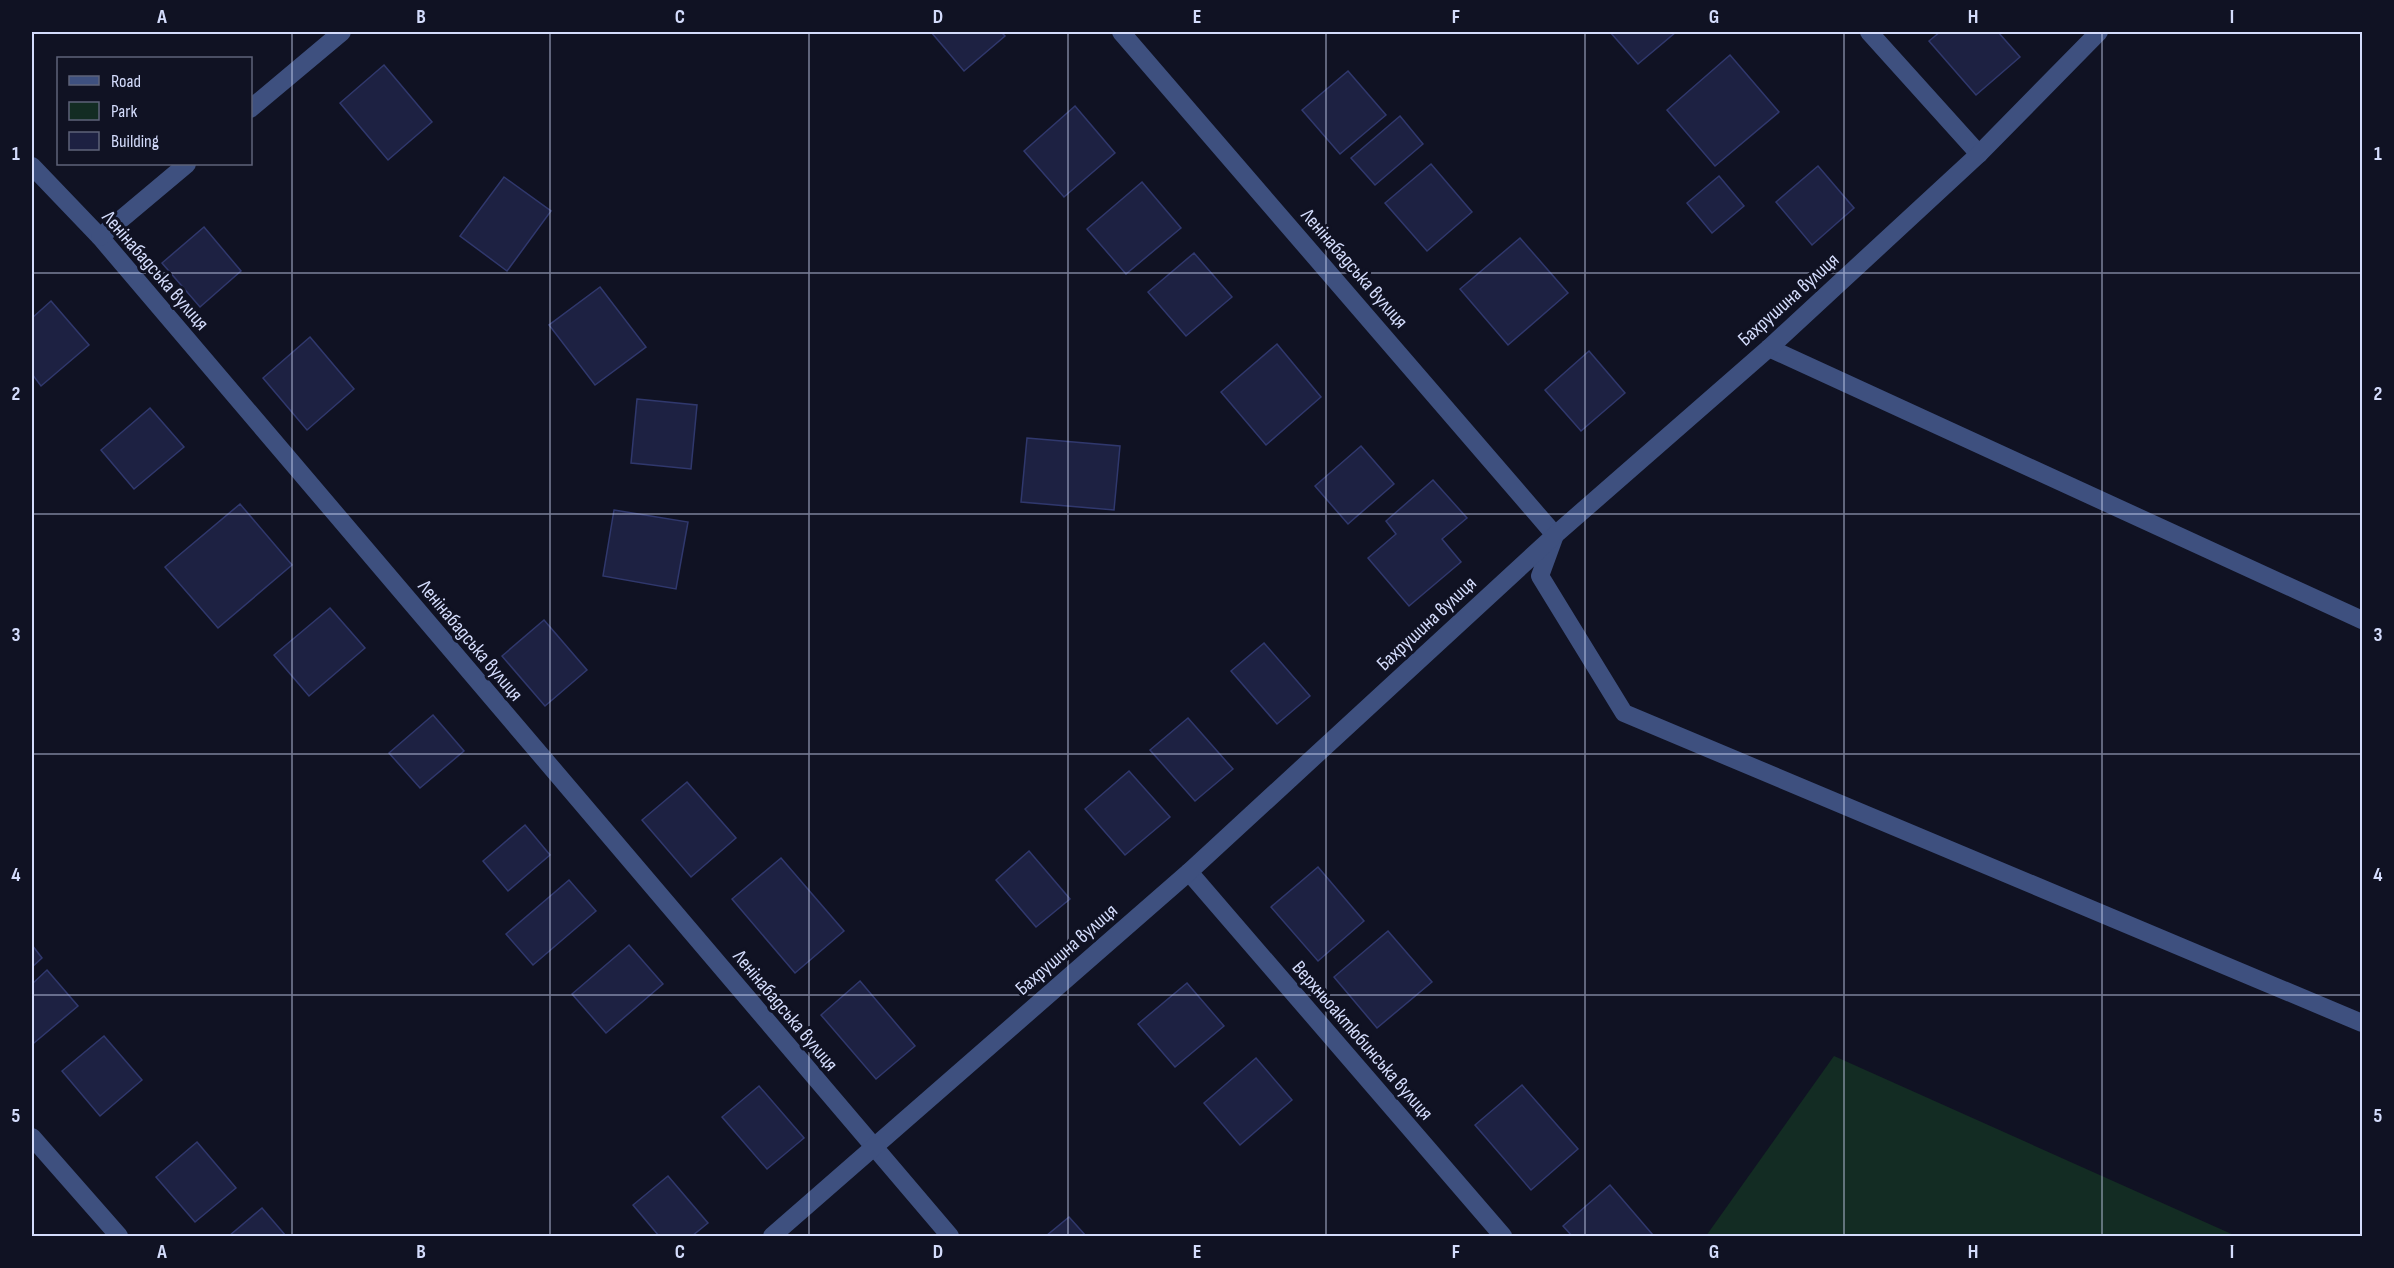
<svg xmlns="http://www.w3.org/2000/svg" width="2394" height="1268" font-family="'Sofia Sans Condensed',sans-serif">
  <rect width="100%" height="100%" fill="#101223"/>
  <path fill="#132c23" d="M1834,1056L2236,1236H1706Z"/>
  <g fill="#1d2142" stroke="#30386d" stroke-width="1.5">
    <path d="M931,32H1001L1005,36L964,71Z"/>
    <path d="M1610,32H1676L1638,64Z"/>
    <path d="M1940,32H1998L2020,57L1976,95L1929,41Z"/>
    <path d="M1730,55L1779,112L1715,166L1667,110Z"/>
    <path d="M384,65L432,122L388,160L340,103Z"/>
    <path d="M1348,71L1386,115L1340,154L1302,110Z"/>
    <path d="M1075,106L1115,153L1064,197L1024,151Z"/>
    <path d="M1400,116L1423,144L1375,185L1351,158Z"/>
    <path d="M1431,164L1472,212L1427,251L1385,203Z"/>
    <path d="M1818,166L1854,208L1812,245L1776,202Z"/>
    <path d="M1719,176L1744,206L1712,233L1687,203Z"/>
    <path d="M504,177L551,211L507,271L460,236Z"/>
    <path d="M1142,182L1181,228L1126,274L1087,229Z"/>
    <path d="M204,227L241,271L200,307L162,263Z"/>
    <path d="M1520,238L1568,293L1508,345L1460,289Z"/>
    <path d="M1194,253L1232,297L1186,336L1148,292Z"/>
    <path d="M600,287L646,347L595,385L549,325Z"/>
    <path d="M51,301L89,345L41,386L32,374V318Z"/>
    <path d="M310,337L354,389L307,430L263,378Z"/>
    <path d="M1277,344L1321,397L1266,445L1221,392Z"/>
    <path d="M1589,351L1625,393L1581,431L1545,390Z"/>
    <path d="M637,399L697,405L691,469L631,463Z"/>
    <path d="M150,408L184,447L134,489L101,450Z"/>
    <path d="M1027,438L1120,446L1114,510L1021,502Z"/>
    <path d="M1361,446L1394,484L1348,524L1315,486Z"/>
    <path d="M1433,480L1467,518L1442,539L1461,562L1409,606L1368,558L1396,534L1386,521Z"/>
    <path d="M240,504L292,565L218,628L165,567Z"/>
    <path d="M614,510L688,522L676,589L603,576Z"/>
    <path d="M330,608L365,648L309,696L274,655Z"/>
    <path d="M544,620L587,670L545,706L502,656Z"/>
    <path d="M1264,643L1310,696L1277,724L1231,671Z"/>
    <path d="M433,715L464,751L420,788L389,753Z"/>
    <path d="M1188,718L1233,769L1195,801L1150,750Z"/>
    <path d="M1129,771L1170,817L1125,855L1085,809Z"/>
    <path d="M687,782L736,838L691,877L642,820Z"/>
    <path d="M525,825L550,855L508,891L483,861Z"/>
    <path d="M1029,851L1070,899L1036,927L996,880Z"/>
    <path d="M781,858L844,931L795,973L732,899Z"/>
    <path d="M1318,867L1364,921L1318,961L1271,907Z"/>
    <path d="M569,880L596,911L533,965L506,934Z"/>
    <path d="M1388,931L1432,982L1377,1028L1334,977Z"/>
    <path d="M32,945L42,958L32,967Z"/>
    <path d="M629,945L663,984L606,1033L572,994Z"/>
    <path d="M47,970L78,1006L34,1043L32,1040V984Z"/>
    <path d="M860,981L915,1046L876,1079L821,1015Z"/>
    <path d="M1187,983L1224,1026L1175,1067L1138,1024Z"/>
    <path d="M104,1036L142,1080L100,1116L62,1071Z"/>
    <path d="M1256,1058L1292,1100L1240,1145L1204,1103Z"/>
    <path d="M1522,1085L1578,1149L1531,1190L1475,1125Z"/>
    <path d="M759,1086L804,1138L767,1169L722,1117Z"/>
    <path d="M197,1142L236,1188L195,1222L156,1177Z"/>
    <path d="M668,1176L708,1223L692,1236H659L633,1205Z"/>
    <path d="M1610,1185L1653,1235L1651,1236H1572L1563,1226Z"/>
    <path d="M262,1208L286,1236H229Z"/>
    <path d="M1069,1217L1086,1236H1046Z"/>
  </g>
  <g fill="none" stroke-linecap="round" stroke-linejoin="round">
    <g stroke="#3e507f" stroke-width="18">
      <path d="M1121,32L1555,535L1540,576L1624,713L2362,1023"/>
      <path d="M1869,32L1979,154"/>
      <path d="M250,109L342,32"/>
      <path d="M32,166L100,237L950,1236"/>
      <path d="M100,237L187,164"/>
      <path d="M1769,348L2362,620"/>
      <path d="M1189,872L1503,1236"/>
      <path d="M32,1137L119,1236"/>
      <path d="M772,1236L1189,872L1555,535L1769,348L1979,154L2099,32"/>
    </g>
  </g>
  <path fill="none" stroke="#d4dcfc" stroke-width="1.5" stroke-opacity="0.55" d="M292,32V1236M550,32V1236M809,32V1236M1068,32V1236M1326,32V1236M1585,32V1236M1844,32V1236M2102,32V1236M32,273H2362M32,514H2362M32,754H2362M32,995H2362"/>
  <g text-anchor="middle" stroke-width="6" stroke-linejoin="round" paint-order="stroke">
    <g font-size="20" fill="#d4dcfc" stroke="#101223">
      <text transform="translate(1355 268) rotate(49)" y="7">Ленінабадська вулиця</text>
      <text transform="translate(156 270) rotate(49)" y="7">Ленінабадська вулиця</text>
      <text transform="translate(1788 299) rotate(-42)" y="7">Бахрушина вулиця</text>
      <text transform="translate(1426 623) rotate(-43)" y="7">Бахрушина вулиця</text>
      <text transform="translate(471 640) rotate(50)" y="7">Ленінабадська вулиця</text>
      <text transform="translate(1066 949) rotate(-41)" y="7">Бахрушина вулиця</text>
      <text transform="translate(786 1010) rotate(50)" y="7">Ленінабадська вулиця</text>
      <text transform="translate(1363 1040) rotate(49)" y="7">Верхньоактюбинська вулиця</text>
    </g>
  </g>
  <rect width="2394" height="1268" fill="none" stroke="#101223" stroke-width="66"/>
  <rect x="57" y="57" width="195" height="108" fill="#101223" stroke="#5e637a" stroke-width="1.5"/>
  <rect x="69" y="76" width="30" height="9" fill="#3e507f" stroke="#5e637a" stroke-width="1.5"/>
  <text x="111" y="87" font-size="18" fill="#d4dcfc">Road</text>
  <rect x="69" y="102" width="30" height="18" fill="#132c23" stroke="#5e637a" stroke-width="1.5"/>
  <text x="111" y="117" font-size="18" fill="#d4dcfc">Park</text>
  <rect x="69" y="132" width="30" height="18" fill="#1d2142" stroke="#5e637a" stroke-width="1.5"/>
  <text x="111" y="147" font-size="18" fill="#d4dcfc">Building</text>
  <rect x="33" y="33" width="2328" height="1202" fill="none" stroke="#d4dcfc" stroke-width="2"/>
  <g font-size="20" text-anchor="middle" font-weight="bold" fill="#d4dcfc">
    <text x="162" y="23">A</text>
    <text x="421" y="23">B</text>
    <text x="680" y="23">C</text>
    <text x="938" y="23">D</text>
    <text x="1197" y="23">E</text>
    <text x="1456" y="23">F</text>
    <text x="1714" y="23">G</text>
    <text x="1973" y="23">H</text>
    <text x="2232" y="23">I</text>
    <text x="16" y="160">1</text>
    <text x="2378" y="160">1</text>
    <text x="16" y="400">2</text>
    <text x="2378" y="400">2</text>
    <text x="16" y="641">3</text>
    <text x="2378" y="641">3</text>
    <text x="16" y="881">4</text>
    <text x="2378" y="881">4</text>
    <text x="16" y="1122">5</text>
    <text x="2378" y="1122">5</text>
    <text x="162" y="1258">A</text>
    <text x="421" y="1258">B</text>
    <text x="680" y="1258">C</text>
    <text x="938" y="1258">D</text>
    <text x="1197" y="1258">E</text>
    <text x="1456" y="1258">F</text>
    <text x="1714" y="1258">G</text>
    <text x="1973" y="1258">H</text>
    <text x="2232" y="1258">I</text>
  </g>
</svg>
